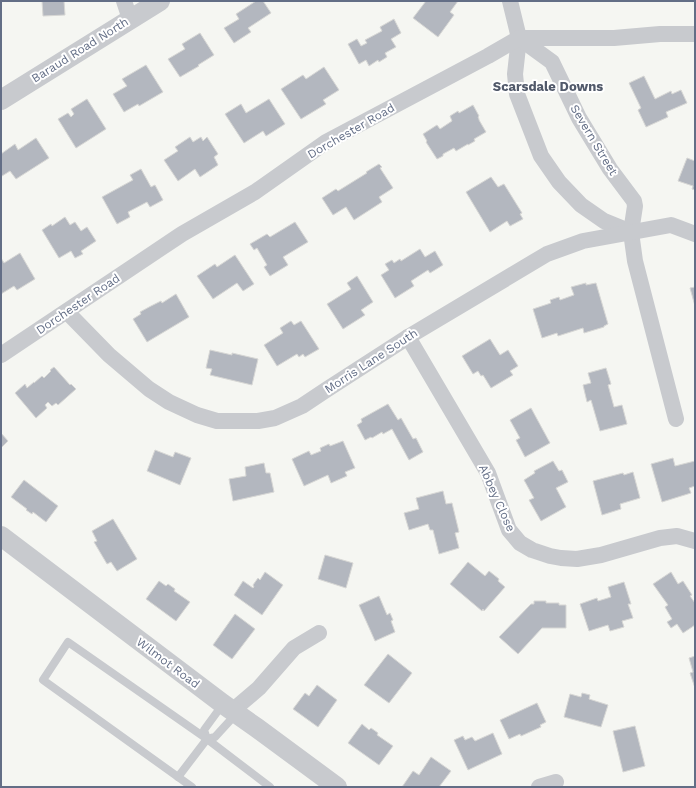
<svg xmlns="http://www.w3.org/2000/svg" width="696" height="788" font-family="'Work Sans',sans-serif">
  <rect width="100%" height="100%" fill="#f5f6f2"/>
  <g fill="#b3b7bf" stroke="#d7d7d5">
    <path d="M42,1H64L65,15L43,16Z"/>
    <path d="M256,1H263L271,13L248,28L251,32L234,43L224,28L239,19L236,14Z"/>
    <path d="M426,1H458L450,12L454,15L438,37L413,18Z"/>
    <path d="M394,19L401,33L391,39L396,47L385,53L387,57L379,62L378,60L369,66L366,60L359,64L348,44L357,39L361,46L367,43L365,40L382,31L380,27Z"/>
    <path d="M200,33L214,55L198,65L199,66L180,77L168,59L185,49L182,44Z"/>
    <path d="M146,65L163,92L139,106L138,104L124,112L113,94L127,86L122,79Z"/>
    <path d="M324,67L339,90L323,100L326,104L301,119L281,89L303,75L306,79Z"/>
    <path d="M644,76L655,99L671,91L672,94L681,90L687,103L666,112L668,117L646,127L638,110L641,108L629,83Z"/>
    <path d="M87,99L106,129L76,148L58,119L68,113L71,117L74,114L71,109Z"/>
    <path d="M269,99L285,124L266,136L263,131L244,143L225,114L241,104L246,113Z"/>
    <path d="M473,105L479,116L478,117L479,119V120L486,132L474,139L475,141L468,145V144L456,151L454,148L443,154V156L437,159L426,142L427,141L423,134L437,125L440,129L452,121L450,116L458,111L459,113Z"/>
    <path d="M190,137L193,142L201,137L203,141L207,137L218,154L214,157L218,165L200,177L195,169L178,181L164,160L178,151L175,147Z"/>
    <path d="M36,138L49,158L16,179L10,171L2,176L1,174V154L15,144L18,150Z"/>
    <path d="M687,158L695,161V190L692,189L693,186L678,181Z"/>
    <path d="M379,164L382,167L380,168L393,188L379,197L382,202L354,220L346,207L333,215L322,198L336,189L338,191L367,173L366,172Z"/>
    <path d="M141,169L151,187L155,185L163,200L150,207L147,202L128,212L130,217L117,224L102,197L133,180L130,175Z"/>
    <path d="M491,177L498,187L504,184L522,213L520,214L523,219L510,226L507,221L490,232L466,192Z"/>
    <path d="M65,217L70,225L75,222L81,231L87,227L96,241L81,251L83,254L75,258L71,251L59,258L42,230L51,224L52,226Z"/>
    <path d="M295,222L308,242L283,257L288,265L270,276L264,267L267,265L257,248L254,250L250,244L267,234L270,237Z"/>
    <path d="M420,249L425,257L435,251L443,265L430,273L428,270L411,281L414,286L395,298L381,275L389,270L385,264L392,260L394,263L400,259L401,261Z"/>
    <path d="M20,253L35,279L17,290L14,286L1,294V258L4,263Z"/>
    <path d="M235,255L254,284L243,291L237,283L213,299L197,276L215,264L217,267Z"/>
    <path d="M357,276L373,302L361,310L365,315L343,329L327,304L351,289L347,283Z"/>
    <path d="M586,283V285L596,283L608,324L604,326V327L584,333L583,328L558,336L557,333L542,338L533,309L551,303L550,300L559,297L560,300L574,295L571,287Z"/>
    <path d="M695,287V306L690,288Z"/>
    <path d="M176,294L189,317L147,342L133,319L141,314L140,312L151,306L161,301L162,303Z"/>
    <path d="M291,321L294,325L301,321L319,349L305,357L303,354L299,357L297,354L277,366L264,345L283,333L280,328Z"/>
    <path d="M490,339L500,355L508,350L518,366L510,371L513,375L491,388L483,375L481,376L478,371L473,374L462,356Z"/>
    <path d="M210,350L232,355V353L258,359L252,385L210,375L212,369L206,368Z"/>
    <path d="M54,367L70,385L71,384L76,389L58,405L56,403L52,406L48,402L45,405L47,408L36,418L15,393L25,384L27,388L34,382V383L42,376L44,378L51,371L50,370Z"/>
    <path d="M606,368L611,384L608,385L614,407L622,405L627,424L600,431L591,400L587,402L583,385L591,383L588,373Z"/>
    <path d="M388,404L398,420L401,418L413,439L416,438L423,452L409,460L392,429L383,434L382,432L372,438L371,437L365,440L357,425L362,422L361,419Z"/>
    <path d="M531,408L550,443L525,457L516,440L520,438L510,420Z"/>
    <path d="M1,433L8,441L1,448Z"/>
    <path d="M343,441L355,468L345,472L347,476L331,483L328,475L304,486L292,459L309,451L311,455L321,451L320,448L329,444L330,446Z"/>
    <path d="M155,450L173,457L175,452L191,458L180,485L147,471Z"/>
    <path d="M673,458L675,466L695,461V486L689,488L691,493L662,502L651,464Z"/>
    <path d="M553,461L559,471L562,470L568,482L556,488L566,507L541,521L529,500L534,498L524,480L535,473L534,471Z"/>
    <path d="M264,463L266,473H270L274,492L233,501L229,479L246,476L245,467Z"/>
    <path d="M633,472L640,498L620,504L621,509L602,515L593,481L623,473L624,475Z"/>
    <path d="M24,480L58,506L46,522L33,512L32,514L26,510L27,509L11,497Z"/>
    <path d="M443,491L446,504L452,503L459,532L455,533L459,548L439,554L433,530H430L428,524L409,530L404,513L419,509L416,498Z"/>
    <path d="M113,519L137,559L117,571L111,562L107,564L94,542L97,541L92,531Z"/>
    <path d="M325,555L353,563L346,588L318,579Z"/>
    <path d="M468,562L485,576L489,571L499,579L498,581L505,587L484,611L483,609L482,611L450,584Z"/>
    <path d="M265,572L283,585L262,615L234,595L243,581L253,588L254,587L253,585L258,578L260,580Z"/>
    <path d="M671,572L678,584L683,581L692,595L690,596L695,603V625L683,633L677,624L671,628L667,622L672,619L665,607L668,605L653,584Z"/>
    <path d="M159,581L166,586L168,584L175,589L174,591L190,602L176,621L146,599Z"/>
    <path d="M624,582L631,604H628L633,618L622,621L624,627L610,631L608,625L589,631L580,604L597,598L598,601L611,597L608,587Z"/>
    <path d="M379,596L387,615L390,613L393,620L391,621L395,632L375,641L359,605Z"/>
    <path d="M534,601H546V603H559V605H566V628H542L518,654L499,637L531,604H534Z"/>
    <path d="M235,614L255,629L232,659L213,645Z"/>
    <path d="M388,654L412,673L389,703L364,685Z"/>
    <path d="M695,656V688L690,673L693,672L689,658Z"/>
    <path d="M317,685L337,700L318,727L293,709L305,693L309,696Z"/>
    <path d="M582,693L590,695L589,699L608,705L601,727L564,717L570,694L581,697Z"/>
    <path d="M537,703L546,722L540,725L541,727L521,736L520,734L509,739L500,720Z"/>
    <path d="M362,724L369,730L371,728L378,733L377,735L393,746L379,765L348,743Z"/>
    <path d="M635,726L645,766L623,772L613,731Z"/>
    <path d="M493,733L502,754L468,770L454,740L463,736L465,740L472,737L475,741Z"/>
    <path d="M431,757L451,771L439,787H402L413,771L419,775Z"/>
  </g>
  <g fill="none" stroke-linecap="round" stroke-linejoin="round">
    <g stroke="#c8cace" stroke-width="8">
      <path d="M207,739L204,730L223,704"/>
      <path d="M178,777L207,739L215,737L236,714"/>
      <path d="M192,787L43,680L68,642L207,739L270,787"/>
    </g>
    <g stroke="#c8cace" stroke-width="16">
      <path d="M124,1L130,19"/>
      <path d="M510,1L519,38L515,74L517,94L541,156L559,182L581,205L604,221L631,232"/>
      <path d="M519,38L552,62L579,118L610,169L634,201L635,206L631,232L635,261L676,419"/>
      <path d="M67,312L109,355L149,389L169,402L197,415L217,421H258L275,418L302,406L326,390L408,337L547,254L583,241L671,225L695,234"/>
      <path d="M408,337L488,473L509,530L520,543L532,550L550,556L561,558L577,559L601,555L660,538L677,536L695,541"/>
      <path d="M1,355L182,234L255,192L326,142L488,56L519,38H614L660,34H695"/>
      <path d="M232,711L259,688L294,648L319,633"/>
      <path d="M539,787L556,782"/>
    </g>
    <g stroke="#c8cace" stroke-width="20">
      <path d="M1,100L160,1"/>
      <path d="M1,536L223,704L257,728L337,787"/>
    </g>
  </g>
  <g text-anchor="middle" stroke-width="4" stroke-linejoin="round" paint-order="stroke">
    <g font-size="12" fill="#636e86" stroke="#fff">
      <text transform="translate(80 50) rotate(-32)" y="4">Baraud Road North</text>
      <text transform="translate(351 131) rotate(-30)" y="4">Dorchester Road</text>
      <text transform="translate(594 140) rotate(59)" y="4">Severn Street</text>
      <text transform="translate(78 304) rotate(-34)" y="4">Dorchester Road</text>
      <text transform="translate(371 361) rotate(-33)" y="4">Morris Lane South</text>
      <text transform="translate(497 498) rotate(66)" y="4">Abbey Close</text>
      <text transform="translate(168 663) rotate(37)" y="4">Wilmot Road</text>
    </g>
    <g font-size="13" font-weight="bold" fill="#51596a" stroke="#fff">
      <text x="548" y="91">Scarsdale Downs</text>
    </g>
  </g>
  <rect width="696" height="788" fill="none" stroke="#636e86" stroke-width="4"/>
</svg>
